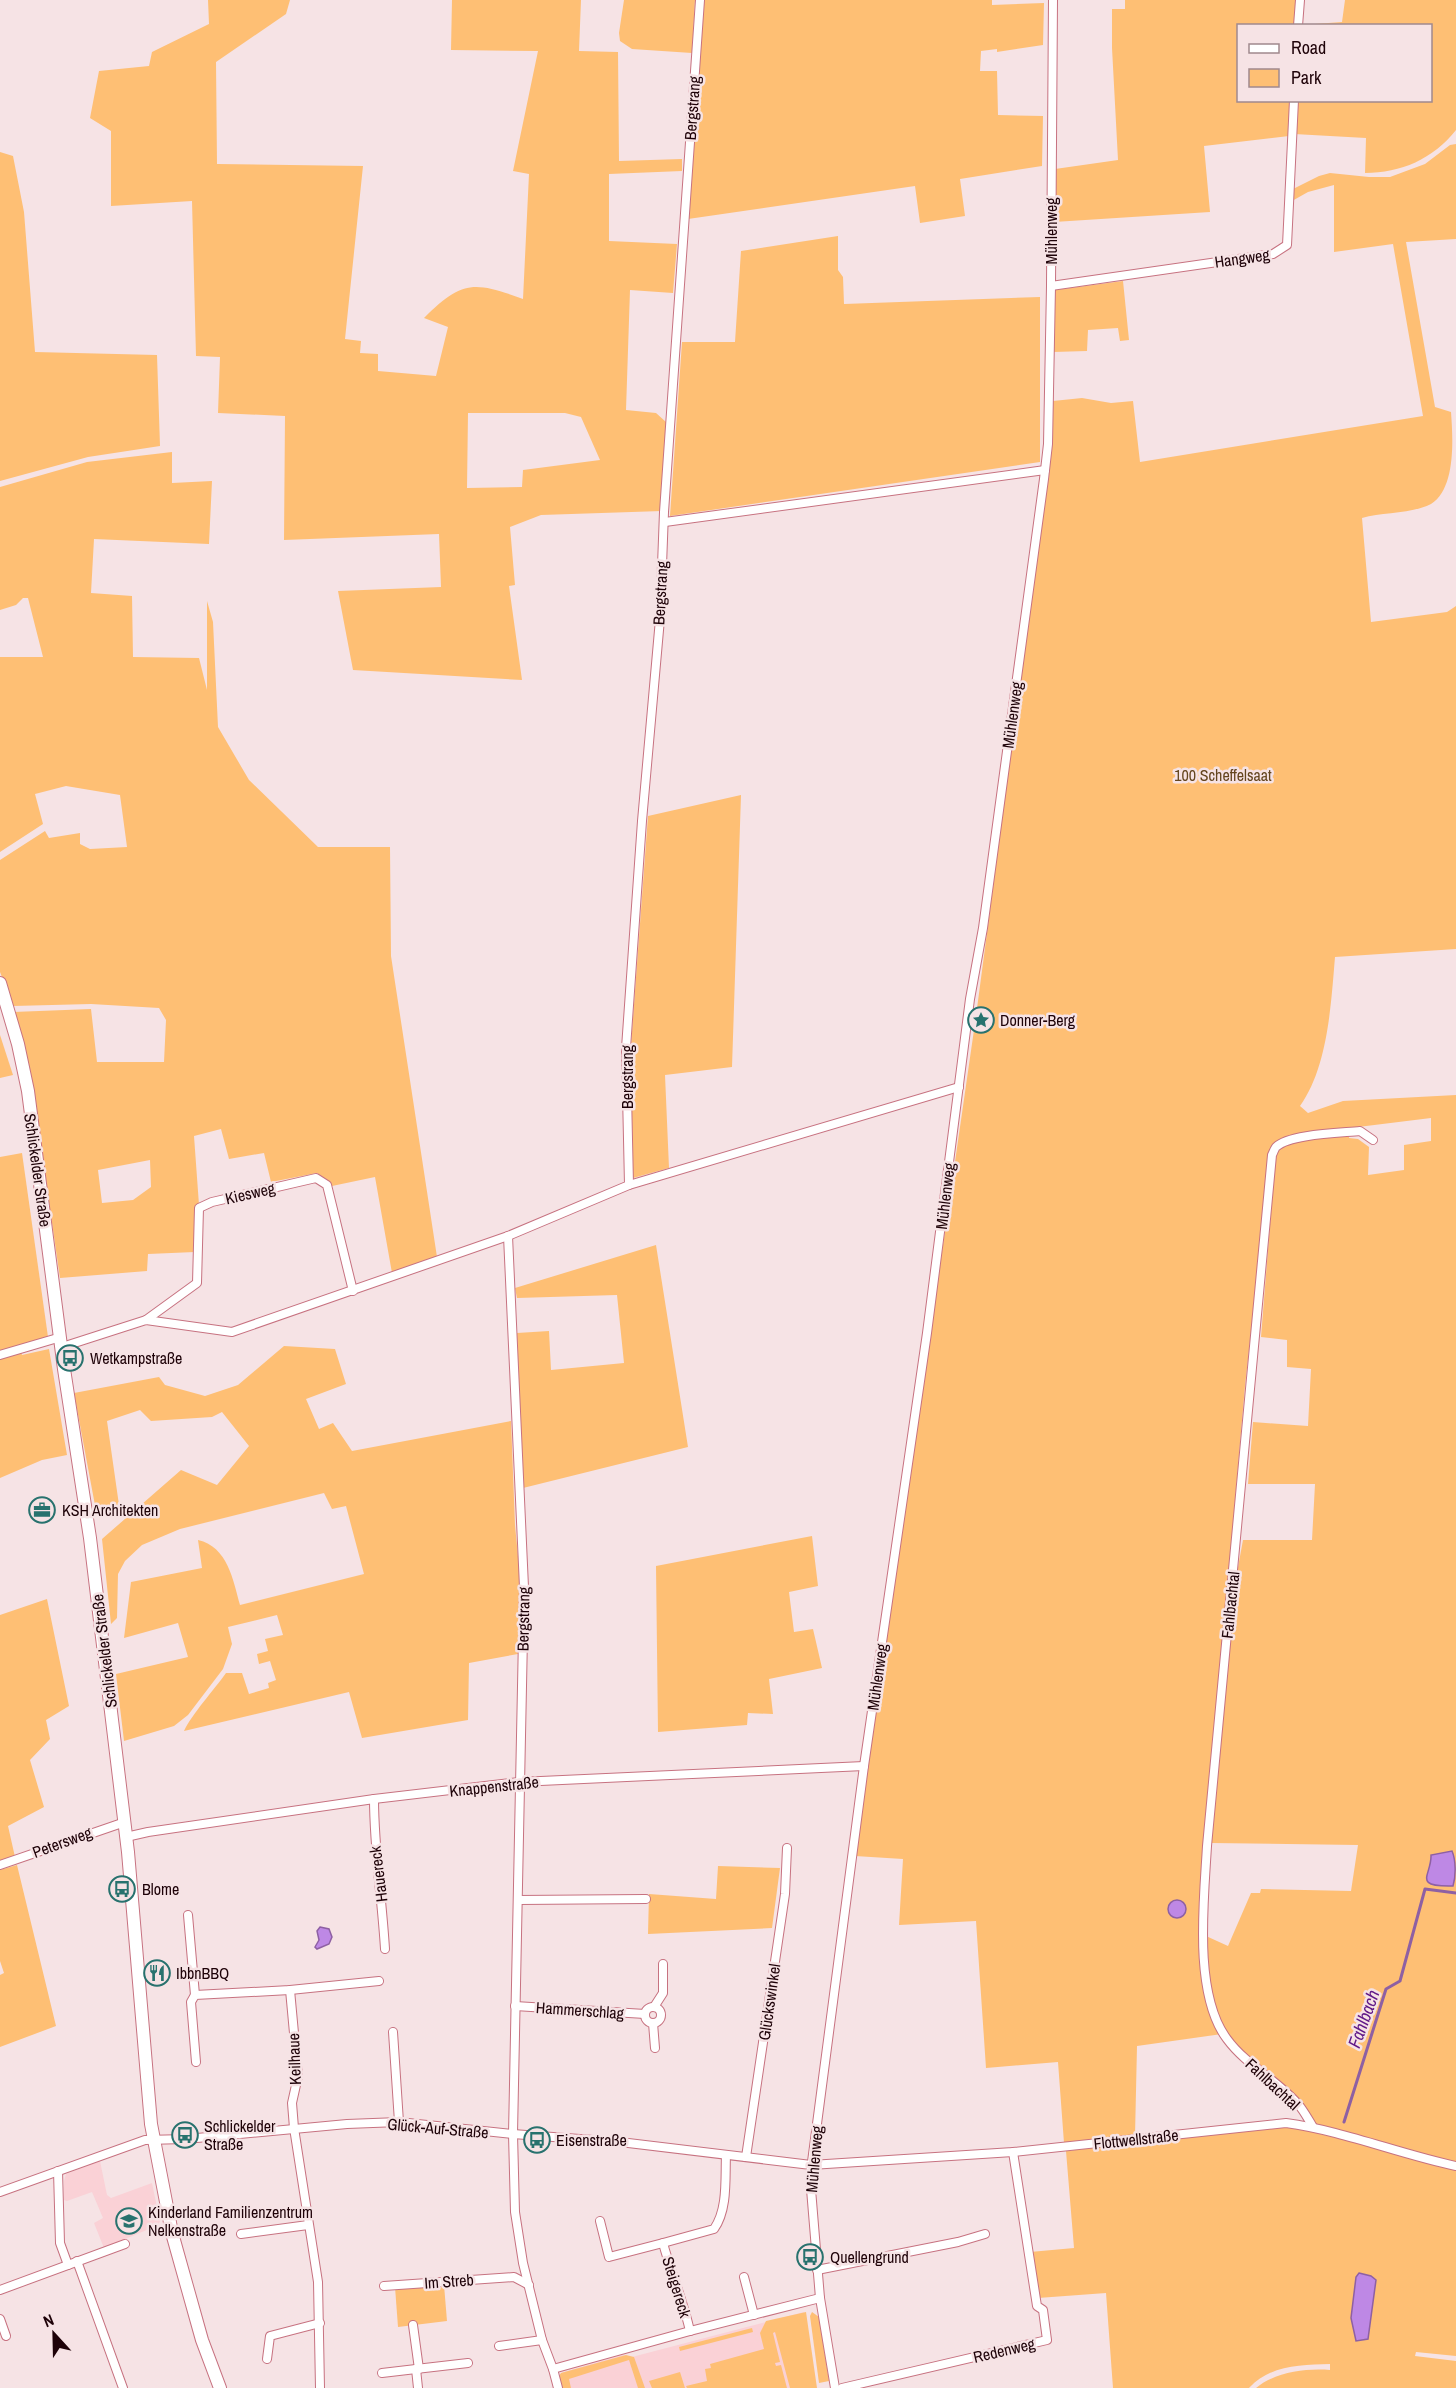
<svg xmlns="http://www.w3.org/2000/svg" width="1456" height="2388" font-family="'Archivo Narrow',sans-serif">
  <rect width="100%" height="100%" fill="#f6e3e5"/>
  <g fill="#fad1d6">
    <path d="M100,2161L107,2195L111,2198L152,2183L160,2222L156,2226L104,2248L94,2223L103,2218L92,2192L67,2201L64,2200V2181L66,2174Z"/>
    <path d="M804,2312L815,2388H563L561,2373L564,2372L622,2355L632,2357Z"/>
  </g>
  <g fill="#febf74" fill-rule="evenodd">
    <path d="M208,0H290L286,14L216,62L217,164L363,166L345,339L361,341L360,353L378,354V371L436,376L448,327L424,318C462,280 474,281 523,299L529,174L513,171L538,51L451,50L452,0H581L579,51L618,52L619,161L682,159V171L609,174V241L677,244L673,293L630,290L626,410L656,413L666,422L662,511L541,515L510,527L515,585L509,586L522,680L353,670L338,591L441,587L439,534L284,540L285,416L218,413L220,357L196,356L192,201L111,206V131L90,118L99,71L149,66L152,52L209,24ZM468,413H565L581,417L600,460L523,470L522,487L467,488Z"/>
    <path d="M624,0H695L692,53L632,49L620,41L619,33Z"/>
    <path d="M703,0H992V5L1044,3L1043,45L997,52V49L981,51L980,71H997L998,115L1043,116L1042,166L960,179L965,216L920,223L915,186L688,219Z"/>
    <path d="M1125,0H1297L1296,25L1238,26V100L1291,101L1289,136L1204,146L1210,212L1054,222L1055,169L1118,160L1112,48V9H1125Z"/>
    <path d="M1345,0H1456V130C1433,159 1401,173 1365,173L1366,138L1294,134L1296,101L1430,100V26L1301,25L1342,22Z"/>
    <path d="M1456,144V239L1406,242L1435,407L1451,412C1453,439 1456,488 1431,504C1411,514 1383,512 1362,518L1371,622L1447,612L1456,606V949L1335,957C1331,1004 1328,1067 1300,1106L1308,1113L1343,1101L1456,1095V2164L1316,2125L1229,2037L1212,2003L1206,1936L1228,1946L1251,1893H1260L1261,1889L1351,1891L1358,1845L1211,1843L1236,1578L1243,1540H1312L1315,1484H1248L1253,1422L1308,1426L1311,1369L1287,1367V1340L1261,1337L1273,1187L1267,1188L1245,1386L1203,1869L1208,2002L1222,2034L1137,2046L1135,2136L1064,2143L1058,2062L986,2068L976,1921L899,1925L903,1859L855,1856L976,1016L1052,442L1053,401L1082,398L1111,403L1133,401L1140,462L1423,416L1393,244L1334,252V185L1308,192L1292,201L1293,189L1319,176L1330,173L1369,177H1390L1425,164L1450,145ZM1431,1118V1141L1404,1145V1170L1368,1175L1369,1147L1358,1139L1349,1138L1350,1128Z"/>
    <path d="M0,152L13,156L24,212L35,352L157,355L160,446L88,457L0,481Z"/>
    <path d="M838,236V270L843,277L844,304L1040,297V462L670,516L682,342H735L741,251Z"/>
    <path d="M1123,281L1129,340L1120,341L1118,328L1088,330L1087,351L1053,352L1055,290Z"/>
    <path d="M172,452V483L212,481L209,544L94,539L91,593L132,596L133,657L199,658L207,690V601L213,622L218,727L249,780L318,847H390L391,956L437,1257L392,1273L375,1177L332,1186L329,1181L317,1173L271,1182L264,1153L229,1159L221,1129L194,1136L199,1205L195,1252L148,1254L147,1271L60,1278L33,1091L13,1012L91,1009L97,1062H164L166,1020L159,1008L91,1004L13,1006L0,972V860L45,831L49,838L80,833V844L90,849L127,847L120,795L66,786L35,794L43,824L0,852V657H43L28,598H23L16,605L0,610V487L87,462ZM150,1160L151,1187L133,1200L102,1203L98,1170Z"/>
    <path d="M741,795L732,1067L665,1075L669,1168L633,1178L631,1045L648,816Z"/>
    <path d="M0,1035L13,1075L0,1078Z"/>
    <path d="M22,1153L48,1337L0,1351V1157Z"/>
    <path d="M656,1245L688,1447L523,1488L517,1333L549,1331L551,1370L624,1363L617,1295L517,1298L515,1288Z"/>
    <path d="M284,1346L335,1349L346,1384L306,1399L319,1429L333,1423L352,1451L511,1421L515,1525L521,1588L518,1654L469,1663L468,1720L362,1738L349,1692L184,1731C192,1714 214,1690 226,1673H242L249,1694L269,1688L268,1683L276,1680L270,1661L259,1664L257,1654L268,1651L265,1639L283,1635L277,1615L228,1627L232,1644L223,1669L188,1715L174,1726L124,1741L116,1674L188,1657L178,1623L124,1638L131,1582L202,1568L198,1540C228,1547 233,1580 240,1605L364,1574L346,1506L332,1509L324,1493L180,1529L142,1545L125,1561L118,1574L117,1618L111,1624L102,1539L181,1470L217,1485L249,1446L222,1412L212,1417L151,1421L140,1410L107,1421L119,1505L97,1516L74,1393L159,1377L165,1385L205,1396L238,1385Z"/>
    <path d="M49,1349L67,1455L42,1460L0,1478V1357L21,1351L22,1355Z"/>
    <path d="M812,1536L818,1586L789,1592L794,1632L813,1629L822,1668L769,1679L773,1714L748,1713L747,1725L658,1732L656,1566Z"/>
    <path d="M47,1599L69,1706L46,1720L50,1739L30,1760L44,1807L8,1826L15,1857L0,1862V1615Z"/>
    <path d="M17,1865L56,2026L0,2047V1975L4,1973L0,1961V1870Z"/>
    <path d="M718,1866L780,1868L772,1928L648,1934L649,1894L716,1899Z"/>
    <path d="M1274,2127H1292L1456,2167V2356L1416,2352L1415,2356L1456,2361V2388H1256C1275,2372 1306,2368 1330,2370V2364C1300,2365 1270,2365 1249,2388H1113L1106,2293L1038,2298L1030,2252L1074,2248L1066,2151Z"/>
    <path d="M444,2285L447,2321L398,2327L395,2287Z"/>
    <path d="M806,2312L817,2388H790L775,2332L773,2333L780,2362L775,2363L776,2366L781,2365L787,2388H687L686,2386L707,2381L705,2369L711,2368L710,2364L764,2349L760,2333L766,2321Z"/>
    <path d="M812,2312L819,2317L829,2381L819,2383L810,2316Z"/>
    <path d="M752,2328L753,2332L680,2351L679,2347Z"/>
    <path d="M626,2355L634,2357L645,2388H638L629,2360L569,2379L571,2388H562L559,2376L561,2373Z"/>
    <path d="M680,2372L685,2388H652L649,2381Z"/>
  </g>
  <g fill="#be88e5" stroke="#8e60a3" stroke-width="1.5">
    <path d="M1452,1851C1456,1860 1456,1876 1453,1886C1411,1887 1432,1875 1431,1855Z"/>
    <circle cx="1177" cy="1909" r="9"/>
    <path d="M320,1927L329,1929L332,1937L329,1944L317,1949L315,1947L319,1940L317,1931Z"/>
    <path d="M1359,2273L1371,2276L1376,2280L1368,2339L1356,2341L1351,2318L1356,2277Z"/>
  </g>
  <g fill="none" stroke-linecap="round" stroke-linejoin="round">
    <path stroke="#8e60a3" stroke-width="3" d="M1344,2122L1386,1989L1400,1981L1425,1889L1456,1893"/>
    <g stroke="#c77280" stroke-width="10">
      <g id="street">
        <path d="M1298,26L1300,0"/>
        <path d="M1051,286L1273,254L1287,245L1294,100"/>
        <path d="M665,522L1045,470"/>
        <path d="M629,1185L959,1087"/>
        <path d="M508,1236L524,1587L513,2134L515,2212L523,2263L542,2340L553,2369L558,2388"/>
        <path d="M146,1320L197,1283L199,1208L212,1202L316,1178L327,1185L353,1291"/>
        <path d="M62,1347L146,1320L232,1332L508,1236L629,1185L626,1048L642,821L660,619L664,512L700,0"/>
        <path d="M0,1355L61,1337"/>
        <path d="M374,1799C374,1849 382,1899 385,1949"/>
        <path d="M126,1837L148,1832L374,1799L519,1782L864,1766"/>
        <path d="M0,1865L125,1822"/>
        <path d="M518,1900L646,1899"/>
        <path d="M188,1915L195,1995"/>
        <path d="M290,1990L298,2076L292,2103L294,2128L318,2282L320,2388"/>
        <path d="M515,2006L645,2014"/>
        <path d="M654,2007L663,1993V1964"/>
        <circle cx="653" cy="2015" r="8"/>
        <path d="M653,2023L655,2048"/>
        <path d="M393,2032L399,2122"/>
        <path d="M196,2062L191,2002L195,1995L290,1990L379,1981"/>
        <path d="M1313,2127C1308,2119 1304,2111 1298,2104C1277,2080 1246,2065 1227,2039C1193,1994 1204,1900 1207,1846L1272,1155C1273,1153 1275,1148 1276,1147C1289,1134 1341,1133 1360,1131L1373,1140"/>
        <path d="M746,2157L785,1894L787,1848"/>
        <path d="M58,2171L60,2243L68,2265"/>
        <path d="M0,2192L145,2140L186,2139L347,2124L399,2122L513,2134L620,2142L811,2165L1013,2152L1286,2123C1344,2131 1399,2154 1456,2166"/>
        <path d="M600,2221L609,2257L663,2243C671,2273 683,2300 690,2331"/>
        <path d="M241,2234L308,2225"/>
        <path d="M663,2243L714,2229C728,2209 725,2179 726,2155"/>
        <path d="M77,2261L123,2388"/>
        <path d="M817,2270L958,2242L985,2234"/>
        <path d="M744,2277L754,2315"/>
        <path d="M384,2286L514,2277L529,2285"/>
        <path d="M0,2290L125,2244"/>
        <path d="M0,2319L6,2336"/>
        <path d="M413,2325L419,2369"/>
        <path d="M499,2346L542,2340"/>
        <path d="M267,2359L270,2336L320,2323"/>
        <path d="M553,2369L690,2331L820,2298"/>
        <path d="M382,2373L416,2369"/>
        <path d="M418,2388L416,2369L468,2363"/>
        <path d="M835,2388L820,2298L810,2177L864,1766L927,1333L970,999L983,928L1044,479L1048,444L1051,286L1053,0"/>
        <path d="M842,2388L1047,2340L1043,2310L1037,2306L1013,2152"/>
      </g>
    </g>
    <g stroke="#c77280" stroke-width="14">
      <path id="secondary" d="M0,983L18,1044L28,1091L64,1369L90,1538L128,1852L151,2124L172,2233L202,2340L220,2388"/>
    </g>
    <use href="#street" stroke="#fff" stroke-width="8"/>
    <use href="#secondary" stroke="#fff" stroke-width="12"/>
  </g>
  <defs>
    <g id="sight-ring" transform="scale(1.35)"><circle r="9.5" fill="#f6e3e5" stroke="#28726e" stroke-width="1.5"/><path d="M0-6L1.8-2.2L6-1.7L2.9 1.2L3.7 5.4L0 3.3L-3.7 5.4L-2.9 1.2L-6-1.7L-1.8-2.2Z" fill="#28726e"/></g>
    <g id="bus-ring" transform="scale(1.35)"><circle r="9.5" fill="#f6e3e5" stroke="#28726e" stroke-width="1.5"/><path d="M-5-6H5V4H4V6H2V4H-2V6H-4V4H-5ZM-3.5-4V0h7V-4ZM-3.5 1.2v1.5H-2V1.2ZM2 1.2v1.5H3.5V1.2Z" fill="#28726e"/></g>
    <g id="office-ring" transform="scale(1.35)"><circle r="9.5" fill="#f6e3e5" stroke="#28726e" stroke-width="1.5"/><path d="M-6-3h4V-5.5h4V-3h4V5H-6ZM-1-4.5V-3h2v-1.5ZM-6 0V1H6V0Z" fill="#28726e"/></g>
    <g id="restaurant-ring" transform="scale(1.35)"><circle r="9.5" fill="#f6e3e5" stroke="#28726e" stroke-width="1.5"/><path d="M-5-6h1v4h1v-4h1v4h1v-4h1v5L-1.5 .5V6h-2V.5L-5-1ZM5-6V6H3V1.5H1.5Q1.5-4 5-6Z" fill="#28726e"/></g>
    <g id="school-ring" transform="scale(1.35)"><circle r="9.5" fill="#f6e3e5" stroke="#28726e" stroke-width="1.5"/><path d="M0-5L7-2L0 1L-7-2ZM-4 1L0 2.5L4 1V4Q0 6-4 4Z" fill="#28726e"/></g>
  </defs>
  <g fill-rule="evenodd">
    <use href="#sight-ring" x="981" y="1020"/>
    <use href="#bus-ring" x="70" y="1358"/>
    <use href="#office-ring" x="42" y="1510"/>
    <use href="#bus-ring" x="122" y="1889"/>
    <use href="#restaurant-ring" x="157" y="1973"/>
    <use href="#bus-ring" x="185" y="2135"/>
    <use href="#bus-ring" x="537" y="2140"/>
    <use href="#school-ring" x="129" y="2221"/>
    <use href="#bus-ring" x="810" y="2257"/>
  </g>
  <g text-anchor="middle" stroke-width="5" stroke-linejoin="round" paint-order="stroke">
    <g font-size="16" fill="#1e0208" stroke="#f6e3e5">
      <text transform="translate(692 108) rotate(-86)" y="6">Bergstrang</text>
      <text transform="translate(1051 231) rotate(-90)" y="6">Mühlenweg</text>
      <text transform="translate(1242 258) rotate(-8)" y="6">Hangweg</text>
      <text transform="translate(660 593) rotate(-87)" y="6">Bergstrang</text>
      <text transform="translate(1012 715) rotate(-82)" y="6">Mühlenweg</text>
      <text transform="translate(627 1077) rotate(-90)" y="6">Bergstrang</text>
      <text transform="translate(38 1170) rotate(82)" y="6">Schlickelder Straße</text>
      <text transform="translate(250 1193) rotate(-13)" y="6">Kiesweg</text>
      <text transform="translate(945 1196) rotate(-83)" y="6">Mühlenweg</text>
      <text transform="translate(1230 1605) rotate(-84)" y="6">Fahlbachtal</text>
      <text transform="translate(523 1619) rotate(-89)" y="6">Bergstrang</text>
      <text transform="translate(104 1651) rotate(-97)" y="6">Schlickelder Straße</text>
      <text transform="translate(877 1677) rotate(-82)" y="6">Mühlenweg</text>
      <text transform="translate(494 1786) rotate(-6)" y="6">Knappenstraße</text>
      <text transform="translate(62 1842) rotate(-20)" y="6">Petersweg</text>
      <text transform="translate(378 1874) rotate(-97)" y="6">Hauereck</text>
      <text transform="translate(769 2002) rotate(-82)" y="6">Glückswinkel</text>
      <text transform="translate(580 2010) rotate(4)" y="6">Hammerschlag</text>
      <text transform="translate(294 2059) rotate(-92)" y="6">Keilhaue</text>
      <text transform="translate(1273 2084) rotate(43)" y="6">Fahlbachtal</text>
      <text transform="translate(438 2128) rotate(5)" y="6">Glück-Auf-Straße</text>
      <text transform="translate(1136 2139) rotate(-6)" y="6">Flottwellstraße</text>
      <text transform="translate(814 2159) rotate(-85)" y="6">Mühlenweg</text>
      <text transform="translate(449 2281) rotate(-4)" y="6">Im Streb</text>
      <text transform="translate(677 2287) rotate(73)" y="6">Steigereck</text>
      <text transform="translate(1004 2350) rotate(-13)" y="6">Redenweg</text>
    </g>
    <g font-size="16" fill="#64451e" stroke="#f6e3e5">
      <text x="1223" y="781">100 Scheffelsaat</text>
    </g>
    <g font-size="16" fill="#1e0208" stroke="#f6e3e5" text-anchor="start">
      <text x="1000" y="1026">Donner-Berg</text>
      <text x="90" y="1364">Wetkampstraße</text>
      <text x="62" y="1516">KSH Architekten</text>
      <text x="142" y="1895">Blome</text>
      <text x="176" y="1979">IbbnBBQ</text>
      <text x="204" y="2132">Schlickelder<tspan x="204" dy="18">Straße</tspan></text>
      <text x="556" y="2146">Eisenstraße</text>
      <text x="148" y="2218">Kinderland Familienzentrum<tspan x="148" dy="18">Nelkenstraße</tspan></text>
      <text x="830" y="2263">Quellengrund</text>
    </g>
    <g font-size="18" font-style="italic" fill="#611988" stroke="#f6e3e5">
      <text transform="translate(1364 2019) rotate(-70)" y="6">Fahlbach</text>
    </g>
  </g>
  <rect x="1237" y="24" width="195" height="78" fill="#f6e3e5" stroke="#a0898d" stroke-width="1.5"/>
  <rect x="1249" y="44" width="30" height="9" fill="#ffffff" stroke="#a0898d" stroke-width="1.5"/>
  <text x="1291" y="54" font-size="18" fill="#1e0208">Road</text>
  <rect x="1249" y="69" width="30" height="18" fill="#febf74" stroke="#a0898d" stroke-width="1.5"/>
  <text x="1291" y="84" font-size="18" fill="#1e0208">Park</text>
  <g transform="translate(54 2334) rotate(338)" stroke="#f6e3e5" stroke-width="4.5" paint-order="stroke">
  <path d="M0-4.5L10 22L0 15L-10 22Z" fill="#1e0208"/>
  <text y="-9" font-size="16" font-weight="bold" text-anchor="middle" fill="#1e0208">N</text>
  </g>
</svg>
